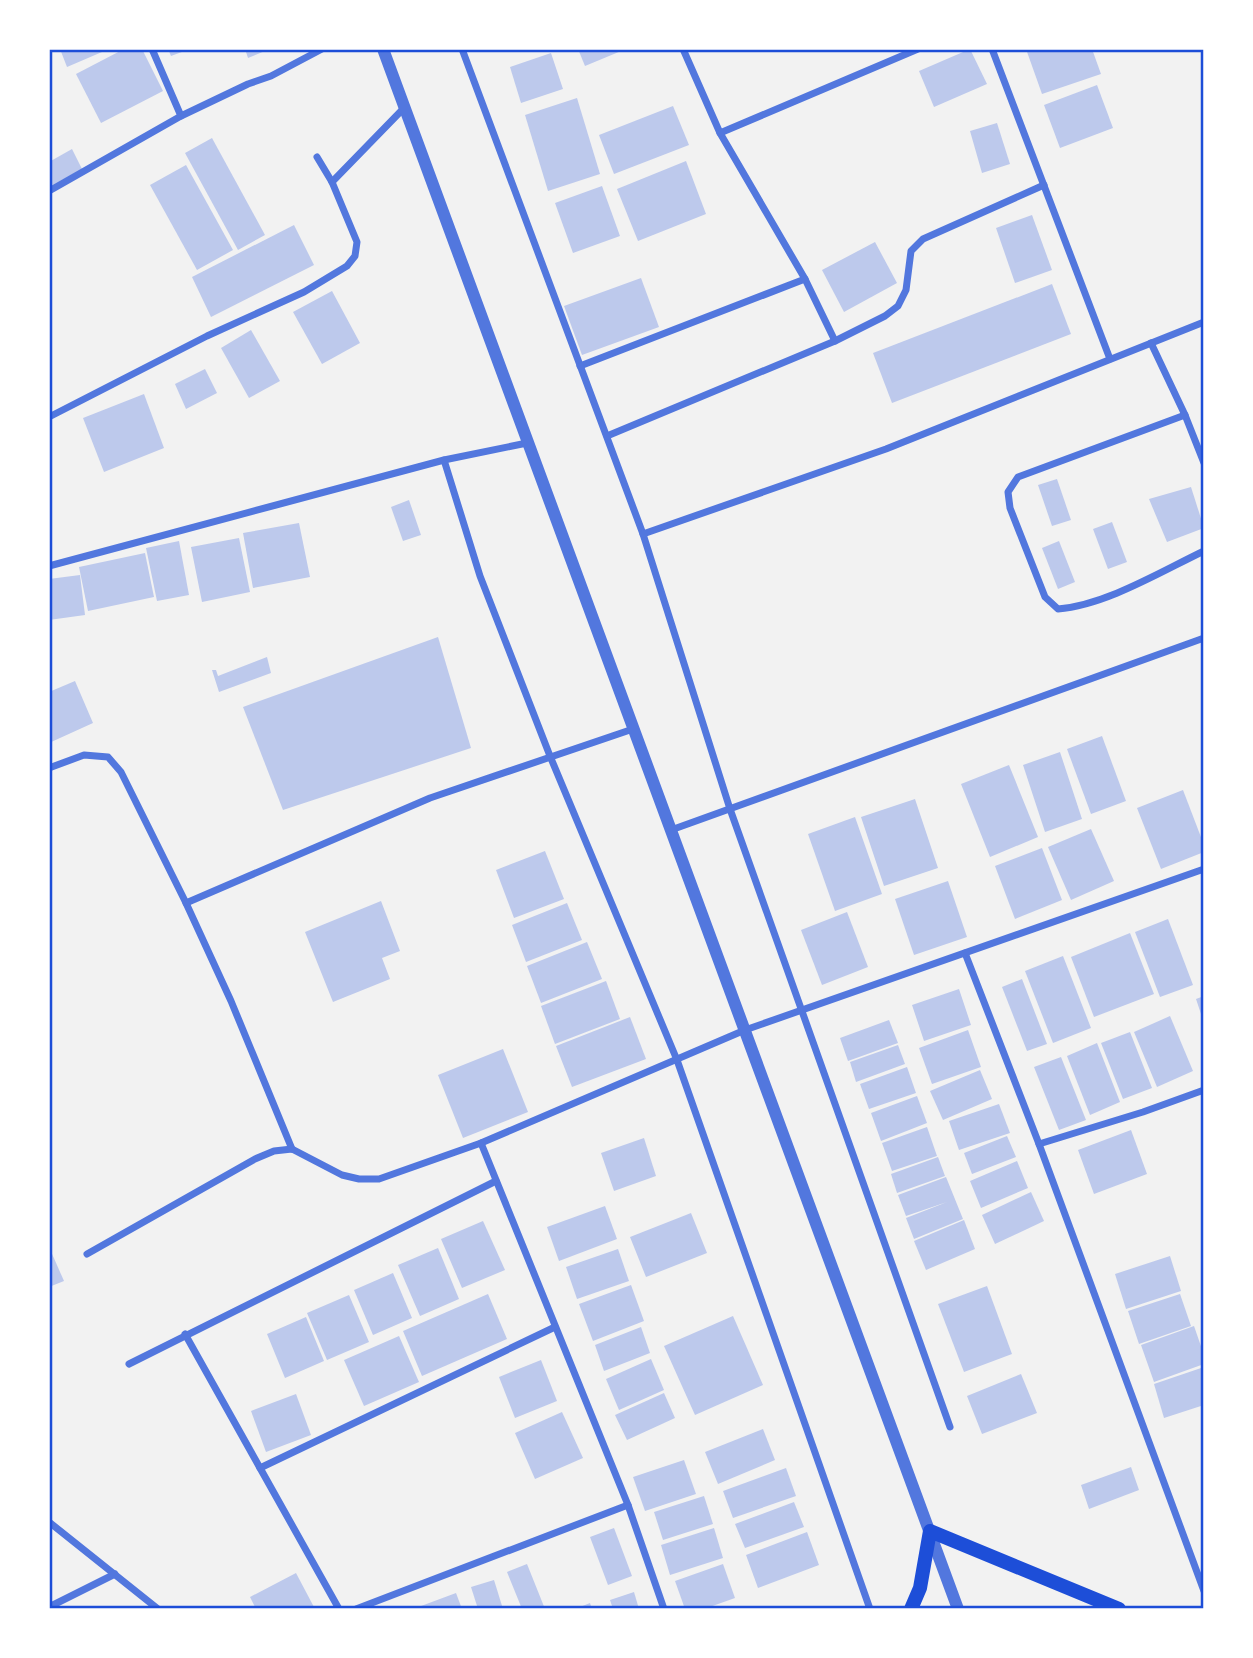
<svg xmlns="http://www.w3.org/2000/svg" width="1253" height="1658" font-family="Mulish,sans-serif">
  <rect width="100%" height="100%" fill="#f2f2f2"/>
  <g fill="#bdc9ec">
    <path d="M60,49H109L67,67Z"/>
    <path d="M124,49H142L163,91L101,123L76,74Z"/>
    <path d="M168,49H190L171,56Z"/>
    <path d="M245,49H270L248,58Z"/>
    <path d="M578,49H626L585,66Z"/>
    <path d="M970,49L987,84L934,107L919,71Z"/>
    <path d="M1026,49H1092L1101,74L1042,94Z"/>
    <path d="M551,53L563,89L521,103L510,67Z"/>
    <path d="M1097,85L1113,128L1060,148L1044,105Z"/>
    <path d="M577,98L600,174L548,191L525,115Z"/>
    <path d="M673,106L689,145L614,174L599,135Z"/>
    <path d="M997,123L1010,164L982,173L970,131Z"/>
    <path d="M212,138L265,235L238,250L185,153Z"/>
    <path d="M72,149L82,169L49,187V162Z"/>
    <path d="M686,161L706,214L638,241L617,189Z"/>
    <path d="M186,165L233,250L197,270L150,185Z"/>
    <path d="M602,186L620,236L573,253L555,203Z"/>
    <path d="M1032,215L1052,270L1015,283L996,228Z"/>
    <path d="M294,225L314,265L211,317L192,277Z"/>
    <path d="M875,242L897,283L844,312L822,270Z"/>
    <path d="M641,278L659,327L582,355L564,306Z"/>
    <path d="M1052,284L1071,334L892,403L873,353Z"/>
    <path d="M332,291L360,343L322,364L293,312Z"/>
    <path d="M251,330L280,381L249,398L221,348Z"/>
    <path d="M205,369L217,393L186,409L175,384Z"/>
    <path d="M144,394L164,448L104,472L83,418Z"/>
    <path d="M1057,479L1071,520L1052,526L1038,485Z"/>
    <path d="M1191,487L1204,528L1167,542L1149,499Z"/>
    <path d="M409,500L421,535L403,541L391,507Z"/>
    <path d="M1112,522L1127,562L1108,569L1093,529Z"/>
    <path d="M299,523L310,577L253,588L243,533Z"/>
    <path d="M239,538L250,592L202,602L191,547Z"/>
    <path d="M179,541L189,595L157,601L146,548Z"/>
    <path d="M1059,541L1075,582L1058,589L1042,548Z"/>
    <path d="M145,553L154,597L88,611L79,567Z"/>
    <path d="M80,575L85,615L49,620V579Z"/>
    <path d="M438,637L471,748L283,810L243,707Z"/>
    <path d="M267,657L271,673L219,692L212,670H216L218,676Z"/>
    <path d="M75,681L93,723L49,743V692Z"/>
    <path d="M1102,736L1126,801L1091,814L1067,749Z"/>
    <path d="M1060,752L1082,819L1045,832L1023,765Z"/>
    <path d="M1009,765L1038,837L990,857L961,784Z"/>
    <path d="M1183,790L1204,845V852L1161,869L1137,808Z"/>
    <path d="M915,799L938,868L884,886L861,817Z"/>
    <path d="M855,817L882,894L835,911L808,834Z"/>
    <path d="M1091,829L1114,881L1071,900L1048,847Z"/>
    <path d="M1042,848L1062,900L1015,919L995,866Z"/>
    <path d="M545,851L564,899L514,918L496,870Z"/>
    <path d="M948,881L967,937L914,955L895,899Z"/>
    <path d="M381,901L400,951L382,958L390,979L333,1002L305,932Z"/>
    <path d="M567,903L582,940L526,962L512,925Z"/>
    <path d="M847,912L868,967L822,985L801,930Z"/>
    <path d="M1168,919L1193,985L1160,997L1135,932Z"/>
    <path d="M1130,933L1154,994L1094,1017L1071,957Z"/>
    <path d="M587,942L602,979L541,1003L527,966Z"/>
    <path d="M1063,956L1091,1028L1053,1043L1025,971Z"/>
    <path d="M1022,979L1047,1044L1027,1051L1002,987Z"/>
    <path d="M606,981L620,1019L555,1044L541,1006Z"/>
    <path d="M959,989L971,1025L924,1041L912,1005Z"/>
    <path d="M1204,996V1023L1196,999Z"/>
    <path d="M1170,1016L1193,1071L1157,1087L1134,1032Z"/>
    <path d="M630,1017L646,1059L572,1087L556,1046Z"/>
    <path d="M889,1020L898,1043L848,1061L840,1038Z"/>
    <path d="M968,1030L981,1067L932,1084L919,1048Z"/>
    <path d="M1130,1032L1152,1088L1123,1099L1101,1043Z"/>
    <path d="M1097,1043L1120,1102L1090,1115L1067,1056Z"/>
    <path d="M898,1045L905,1064L856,1082L850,1062Z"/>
    <path d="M503,1049L528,1112L463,1138L438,1075Z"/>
    <path d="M1061,1057L1086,1120L1059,1130L1034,1067Z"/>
    <path d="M907,1067L916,1093L869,1109L860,1084Z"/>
    <path d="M980,1070L992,1099L943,1120L930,1091Z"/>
    <path d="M917,1096L927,1123L881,1141L871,1113Z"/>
    <path d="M999,1104L1010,1133L959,1150L949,1121Z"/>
    <path d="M927,1127L937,1156L892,1171L882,1143Z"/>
    <path d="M1131,1130L1147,1174L1094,1194L1078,1150Z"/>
    <path d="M1007,1136L1016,1157L972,1174L964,1153Z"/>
    <path d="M644,1138L656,1176L614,1191L601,1153Z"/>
    <path d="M938,1157L945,1176L897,1193L891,1174Z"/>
    <path d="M1017,1161L1028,1188L981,1208L970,1181Z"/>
    <path d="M946,1177L963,1219L914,1239L906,1218L947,1202L906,1216L898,1195Z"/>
    <path d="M1031,1192L1044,1221L995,1244L982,1215Z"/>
    <path d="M605,1206L617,1239L559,1261L547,1227Z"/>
    <path d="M691,1213L707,1253L646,1277L630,1237Z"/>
    <path d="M964,1220L975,1249L926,1270L914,1241Z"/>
    <path d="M483,1221L505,1270L462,1288L441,1239Z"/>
    <path d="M49,1247L64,1281L49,1287Z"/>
    <path d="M438,1248L459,1299L420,1316L398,1265Z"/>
    <path d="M618,1249L629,1281L577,1299L566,1267Z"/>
    <path d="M1170,1256L1181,1291L1126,1309L1115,1274Z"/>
    <path d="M393,1273L412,1318L373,1335L354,1290Z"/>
    <path d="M631,1285L644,1321L593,1341L579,1304Z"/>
    <path d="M987,1286L1012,1354L964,1372L938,1304Z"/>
    <path d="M488,1294L507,1339L422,1376L403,1331Z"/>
    <path d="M1180,1294L1191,1326L1139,1344L1128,1311Z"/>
    <path d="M349,1295L369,1342L327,1360L307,1313Z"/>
    <path d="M733,1316L763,1385L695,1415L664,1346Z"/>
    <path d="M306,1317L324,1361L285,1378L267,1334Z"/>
    <path d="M1194,1326L1204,1355V1364L1154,1382L1141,1345Z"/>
    <path d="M641,1327L650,1353L604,1371L595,1345Z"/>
    <path d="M399,1336L419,1382L364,1406L344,1360Z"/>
    <path d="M651,1359L664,1390L619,1410L606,1379Z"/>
    <path d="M541,1360L557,1401L515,1418L499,1377Z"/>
    <path d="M1204,1367V1405L1164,1418L1154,1384Z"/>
    <path d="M1021,1374L1037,1413L982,1434L967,1396Z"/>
    <path d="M664,1393L675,1418L627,1440L615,1415Z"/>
    <path d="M296,1394L311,1435L266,1452L251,1411Z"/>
    <path d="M562,1412L583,1458L535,1479L515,1433Z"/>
    <path d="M763,1429L775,1460L718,1484L705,1452Z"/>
    <path d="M684,1460L696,1494L645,1511L633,1477Z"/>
    <path d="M1131,1467L1139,1490L1089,1509L1081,1485Z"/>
    <path d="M786,1468L796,1496L733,1518L723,1491Z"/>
    <path d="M704,1496L713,1524L663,1540L654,1512Z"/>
    <path d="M794,1502L804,1527L745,1548L735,1524Z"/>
    <path d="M614,1528L632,1576L608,1585L590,1537Z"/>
    <path d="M714,1528L723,1558L670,1575L661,1545Z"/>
    <path d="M807,1532L819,1565L758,1588L746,1555Z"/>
    <path d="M527,1564L545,1609H522L507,1572Z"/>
    <path d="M723,1564L735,1598L704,1609H685L675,1581Z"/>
    <path d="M296,1573L315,1609H256L250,1597Z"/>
    <path d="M494,1580L503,1609H478L471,1587Z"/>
    <path d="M634,1592L639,1609H613L610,1600Z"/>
    <path d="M456,1593L462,1609H413Z"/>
    <path d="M590,1603L592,1609H575Z"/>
  </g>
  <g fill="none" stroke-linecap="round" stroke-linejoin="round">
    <g stroke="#5277de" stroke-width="7">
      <path d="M152,49L181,116"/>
      <path d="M462,49L643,534L730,809L950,1427"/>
      <path d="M683,49L720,133L805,279L835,341"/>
      <path d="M992,49L1110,359"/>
      <path d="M720,133L918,49"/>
      <path d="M332,182L404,108"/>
      <path d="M49,191L181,116L248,84L271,76L322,49"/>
      <path d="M1151,343L1185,415L1204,463"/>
      <path d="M580,366L805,279"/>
      <path d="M1185,415L1018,477L1008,492L1010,508L1045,597L1058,609C1106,605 1160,572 1204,551"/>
      <path d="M49,417L207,336L304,292L347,266L355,256L357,242L332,182L317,157"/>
      <path d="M607,436L835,341L885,316L898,306L906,290L911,251L923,239L1044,185"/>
      <path d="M444,460L480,576L550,756L677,1060L870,1609"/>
      <path d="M643,534L886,449L1204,322"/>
      <path d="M49,566L444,460L527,443"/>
      <path d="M49,768L84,755L108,757L121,772L186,903L231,1001L292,1149"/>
      <path d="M671,830L1204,638"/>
      <path d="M186,903L430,798L633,729"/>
      <path d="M965,953L1039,1144L1204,1591"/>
      <path d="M481,1143L628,1505L664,1609"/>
      <path d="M1039,1144L1143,1112L1204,1090"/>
      <path d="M87,1254L255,1159L274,1151L292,1149L342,1175L359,1179H379L481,1143L745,1030L1204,869"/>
      <path d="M185,1334L339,1609"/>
      <path d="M129,1364L496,1181"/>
      <path d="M260,1468L555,1327"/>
      <path d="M49,1522L158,1609"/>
      <path d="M49,1607L115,1574"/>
      <path d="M356,1609L628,1505"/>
    </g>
    <path stroke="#5277de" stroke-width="12" d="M383,49L958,1609"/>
    <path stroke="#1d4ed8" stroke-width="14" d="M911,1609L920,1588L930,1531L1119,1609"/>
  </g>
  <rect width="1253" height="1658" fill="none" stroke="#ffffff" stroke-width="102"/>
  <rect x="51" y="51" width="1151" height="1556" fill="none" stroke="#1d4ed8" stroke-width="2.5"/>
</svg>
